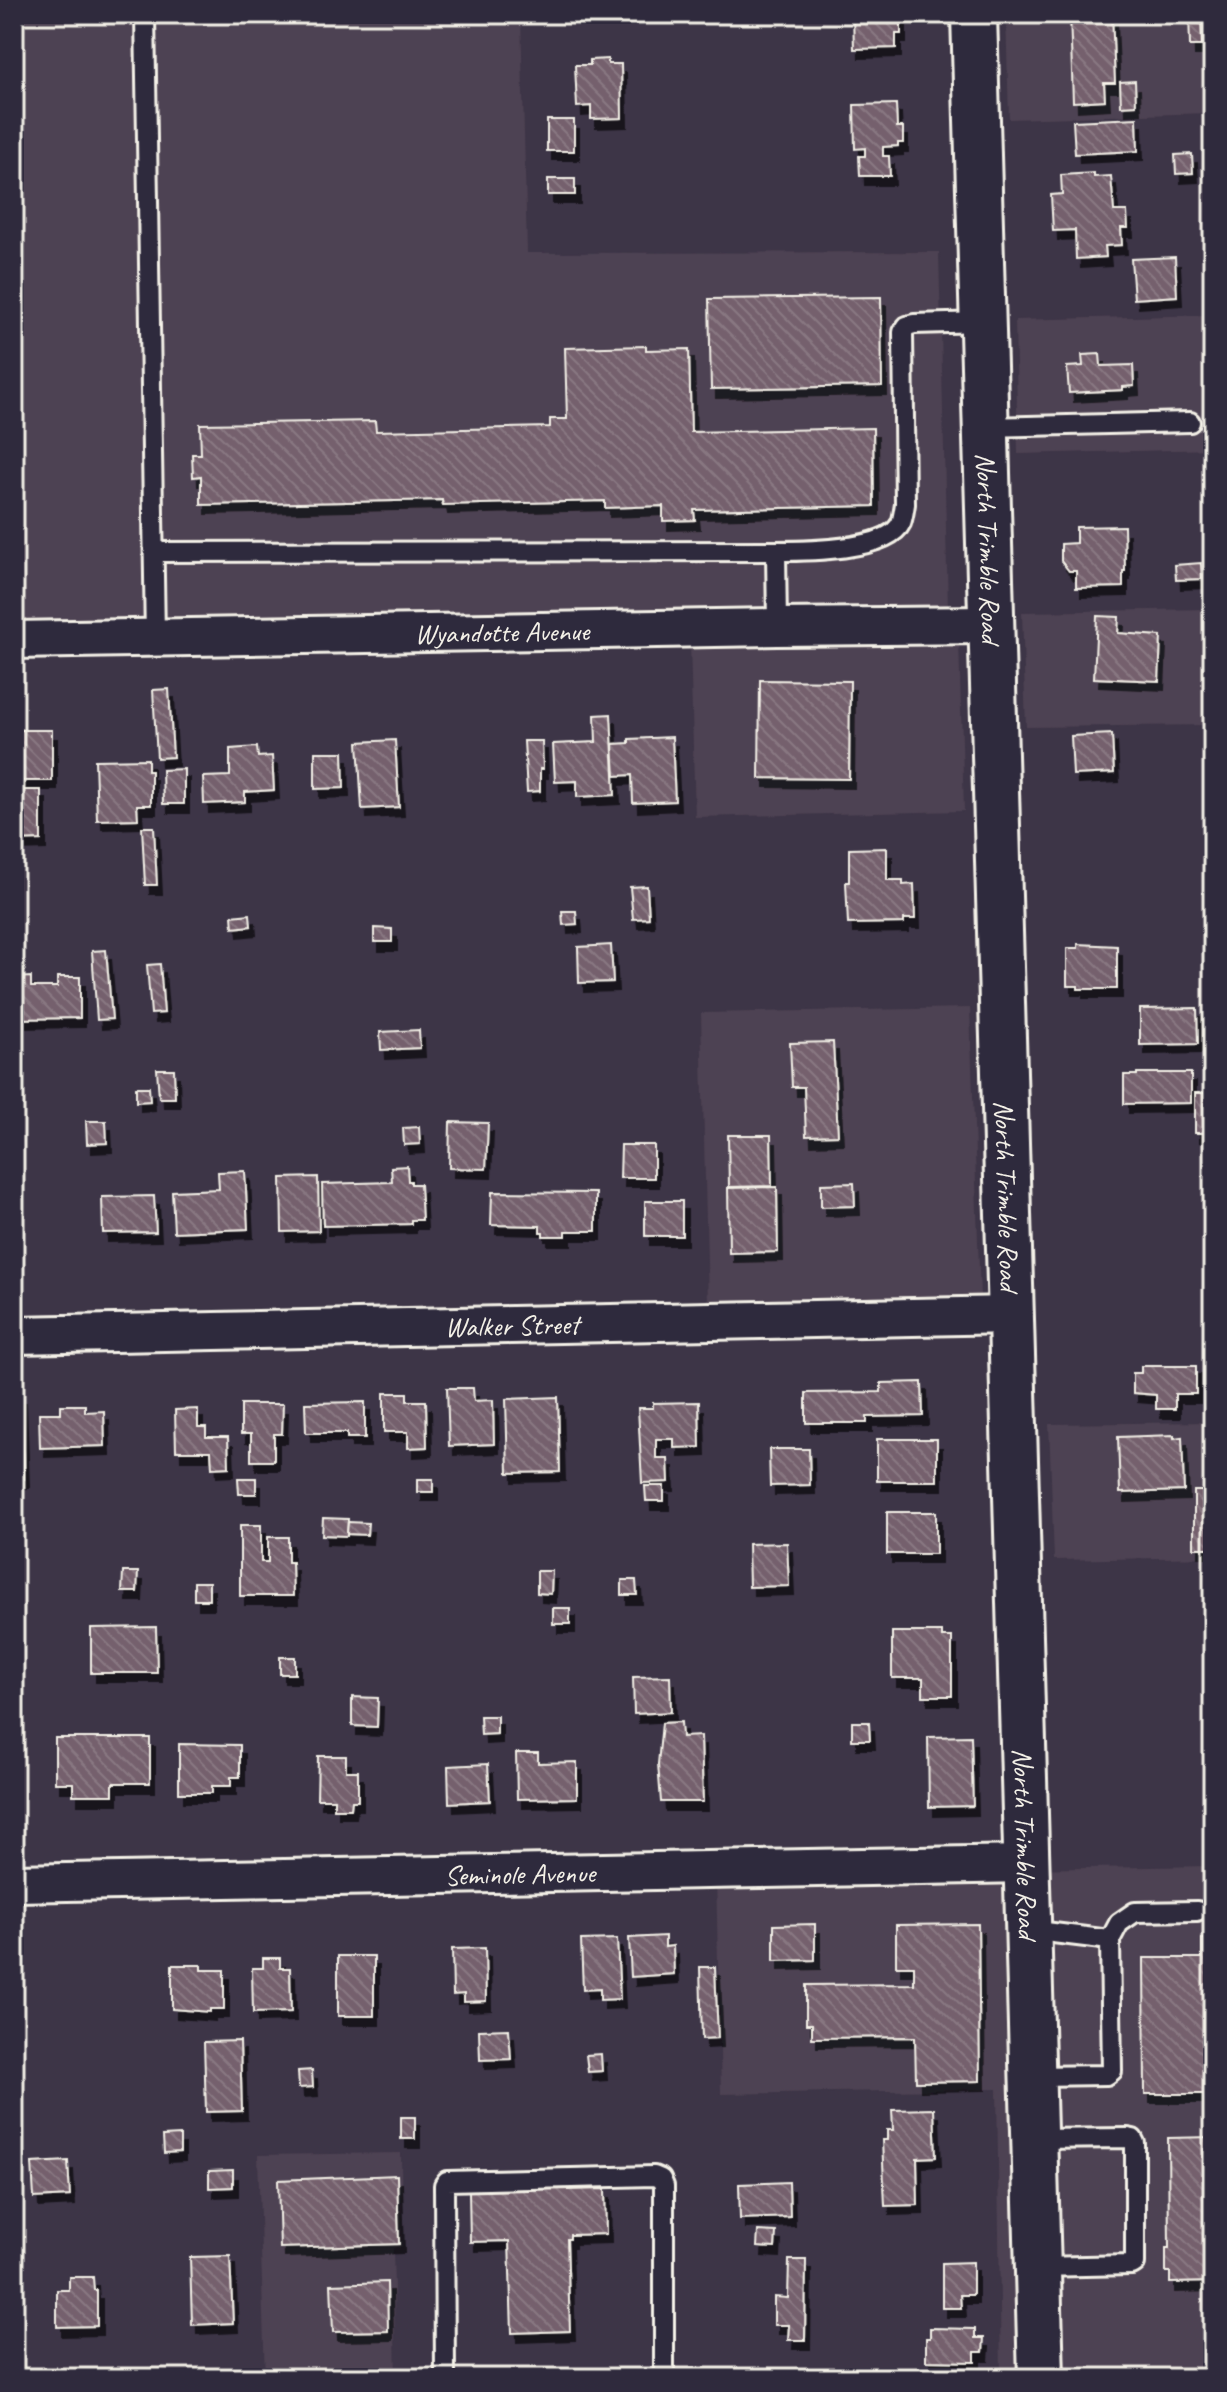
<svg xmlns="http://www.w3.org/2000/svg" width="1227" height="2392" font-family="Caveat,sans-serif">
  <defs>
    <pattern id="building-back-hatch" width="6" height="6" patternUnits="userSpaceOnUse" patternTransform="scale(2)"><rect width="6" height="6" fill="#75616d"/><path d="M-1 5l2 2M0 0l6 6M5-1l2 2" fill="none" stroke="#897882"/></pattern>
    <filter id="shadow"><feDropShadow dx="5" dy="9" stdDeviation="0" flood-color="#0009"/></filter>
  </defs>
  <rect width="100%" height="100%" fill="#3d3547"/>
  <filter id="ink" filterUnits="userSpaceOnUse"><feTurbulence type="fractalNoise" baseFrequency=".0125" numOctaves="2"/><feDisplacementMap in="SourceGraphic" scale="16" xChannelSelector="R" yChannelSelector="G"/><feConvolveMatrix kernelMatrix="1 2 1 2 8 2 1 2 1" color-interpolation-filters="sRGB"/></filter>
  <g filter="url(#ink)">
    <g fill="#4e4252">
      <path d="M14,14H521L527,253L939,252L948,608L14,626Z"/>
      <path d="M1006,14H1208L1210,113L1009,119Z"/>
      <path d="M1210,315L1213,449L1018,454L1015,320Z"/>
      <path d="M1213,609V725L1026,727L1022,612Z"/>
      <path d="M959,642L964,811L695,817L690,643Z"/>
      <path d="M970,1008L980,1299L708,1304L701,1013Z"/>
      <path d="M1213,1422V1557L1054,1560L1049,1424Z"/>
      <path d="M1213,1866V2378H1001L997,2089L721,2094L716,1874Z"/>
      <path d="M401,2153L402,2247L393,2248L396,2378H265L258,2155Z"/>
    </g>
    <g fill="url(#building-back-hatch)" stroke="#f4f1e8" stroke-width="2" filter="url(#shadow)">
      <path d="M853,14H896V17H901V34H896V48L854,49Z"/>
      <path d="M1070,14H1112L1115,83H1104L1105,100L1073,102Z"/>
      <path d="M1189,14H1201L1202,46H1190Z"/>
      <path d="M608,59V64H621L622,118L591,119V106L577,107L575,65H590V60Z"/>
      <path d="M1135,81L1136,105L1121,106L1120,82Z"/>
      <path d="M896,104L897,127H903V143H898V146L883,147V156H889L890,176H860L859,156H865V148L855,149L854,105Z"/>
      <path d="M1137,118L1138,151L1075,154L1073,121Z"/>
      <rect x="547" y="120" width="27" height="31"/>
      <path d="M1192,154L1193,173L1176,174L1175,155Z"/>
      <path d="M1094,173V177L1111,176L1114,211H1127L1128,228H1121L1122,245L1105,246L1106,257L1076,259L1075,230L1053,231L1051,195L1062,194L1061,175Z"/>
      <rect x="548" y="179" width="27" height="16"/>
      <path d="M1175,257L1177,296L1134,299L1131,259Z"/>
      <path d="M881,297L882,386L711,389L709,299Z"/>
      <path d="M646,346V350L689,349L691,432L873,428L874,506L694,510L695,520L663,521V506L605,508V501L443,505L442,500L201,505V476L193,477L192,454H201L200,424L375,421L376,431L550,427V419H567L565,348Z"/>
      <path d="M1100,354L1101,366L1133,365L1134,386L1123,387V390L1069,393L1067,367L1083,366L1082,355Z"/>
      <path d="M1124,526L1125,571H1123V587L1076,588V571H1069L1061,561V544L1076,543V527Z"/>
      <path d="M1201,563L1202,579L1176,580L1175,565Z"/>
      <path d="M1097,616L1119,617L1118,633L1161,636L1159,681L1094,678Z"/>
      <path d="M760,680L850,681L849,779L759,778Z"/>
      <path d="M169,689L173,757L157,758L153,690Z"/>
      <path d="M611,714L615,795L577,797V781L555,782L553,744L596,742L595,715Z"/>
      <rect x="14" y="730" width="38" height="51"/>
      <path d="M1112,734L1114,773L1073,775L1071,736Z"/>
      <path d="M672,737L675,801L633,803L632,775L615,776L613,744L629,743V739Z"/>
      <path d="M395,740L399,807L362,809L358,742Z"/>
      <path d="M524,741H542L543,769H540V791L527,792Z"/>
      <path d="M257,747L258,757L272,756L274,790L245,792V802L204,804L203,777L230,776V749Z"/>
      <path d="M315,752H343L344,788L315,789Z"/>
      <path d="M148,759V771H151V805H137L138,819L97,820L95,760Z"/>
      <path d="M184,769V804H163L162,770Z"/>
      <path d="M14,790H41V840L14,841Z"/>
      <path d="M142,827H154L157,885H145Z"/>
      <path d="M887,848V880H903V885L914,884L915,919H904V923L848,924L846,882H849V849Z"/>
      <path d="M647,886L649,918L633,919L630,887Z"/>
      <path d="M562,911H576L577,924L563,925Z"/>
      <path d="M250,914L251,926L233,928L232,916Z"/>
      <path d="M374,928L392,929V942H374Z"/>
      <path d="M1078,944L1117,946V989H1078V986H1067V948H1078Z"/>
      <path d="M611,945L613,982L579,983L578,947Z"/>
      <path d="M106,950L112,1019L97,1020L92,951Z"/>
      <path d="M160,964L164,1013L151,1014L147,965Z"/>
      <path d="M31,977V987H57V977H80V1018L14,1019V978Z"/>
      <path d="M1197,1008L1198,1044L1140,1045V1009Z"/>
      <path d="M419,1030L420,1048L381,1050L380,1032Z"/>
      <path d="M833,1042L838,1135L806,1136L804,1087H792L790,1043Z"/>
      <path d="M157,1069H174L175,1098H159Z"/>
      <path d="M1137,1073H1191V1103L1124,1104V1075H1137Z"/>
      <path d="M136,1087H149L150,1101L136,1102Z"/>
      <rect x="1195" y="1093" width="18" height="40"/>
      <path d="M86,1121H106L107,1143L87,1144Z"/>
      <path d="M450,1122L488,1123L486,1169L449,1168Z"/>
      <path d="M419,1127L420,1144L404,1145L403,1128Z"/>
      <path d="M728,1135H771L772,1186L729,1187Z"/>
      <path d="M621,1145H654V1178H620Z"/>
      <path d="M407,1166L408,1181H411V1184H420L422,1220H411V1224L323,1226L322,1184L392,1182L391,1167Z"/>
      <path d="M245,1171L248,1229L174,1232L172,1191L219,1189L218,1172Z"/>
      <path d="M318,1177L319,1231L282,1232L281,1178Z"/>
      <path d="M854,1183L855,1206L821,1207V1184Z"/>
      <path d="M777,1187L778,1252L729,1253L728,1188Z"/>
      <path d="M492,1192L596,1193V1231H566V1236H543V1232H540V1226L491,1225Z"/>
      <path d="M154,1196L156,1232L103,1233L102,1197Z"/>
      <rect x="645" y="1201" width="37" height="35"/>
      <path d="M1141,1366H1196V1394H1175V1409H1156V1395L1133,1393V1373H1141Z"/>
      <path d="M922,1382L923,1416L867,1417V1423H806V1393L881,1392V1383Z"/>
      <path d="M447,1388H473L474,1401L493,1400L494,1444L449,1446Z"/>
      <path d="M384,1393H407V1401H426L427,1447L408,1448V1432H384Z"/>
      <path d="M14,1394H21L24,1479H14Z"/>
      <path d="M558,1397L560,1472L508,1473L506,1399Z"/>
      <path d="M365,1402V1438H347V1433H306L305,1403Z"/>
      <path d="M699,1402L700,1447L674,1448V1439H656V1458H668L669,1482L642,1483L638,1408H653V1403Z"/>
      <path d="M241,1404H283L282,1434H274V1461H251V1434H241Z"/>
      <path d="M61,1405H85V1412L104,1411L105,1446L40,1448L39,1413H61Z"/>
      <path d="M198,1409V1427H206V1437H228L229,1467L212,1468L211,1451H176L175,1410Z"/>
      <path d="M1174,1435V1438L1182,1437L1184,1491L1120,1493L1118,1437Z"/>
      <rect x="877" y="1439" width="60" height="42"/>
      <path d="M769,1449H809L810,1485L770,1486Z"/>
      <path d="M238,1478H256V1494H239Z"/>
      <rect x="417" y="1479" width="16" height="13"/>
      <path d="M645,1486H664V1501H646Z"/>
      <rect x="1194" y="1491" width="19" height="57"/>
      <rect x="887" y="1512" width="49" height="42"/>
      <path d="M323,1518L348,1519L347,1536L322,1535Z"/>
      <path d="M348,1522L368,1523L367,1535L347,1534Z"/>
      <path d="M240,1525H261V1562H268V1537H288V1562H292L293,1596H240Z"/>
      <path d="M787,1543L789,1586L749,1587L748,1544Z"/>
      <path d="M537,1571H552L551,1594L537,1593Z"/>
      <path d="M123,1572H138L137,1592H122Z"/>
      <path d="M622,1580H636L637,1595H622Z"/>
      <rect x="194" y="1582" width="15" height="18"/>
      <rect x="553" y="1608" width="17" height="16"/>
      <path d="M156,1627L157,1673H91V1628Z"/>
      <path d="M892,1632H942V1637H952V1696H923V1678H892Z"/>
      <rect x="280" y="1657" width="15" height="17"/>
      <path d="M670,1676L671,1712L634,1714L633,1677Z"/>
      <path d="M352,1697L378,1698L377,1727L352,1726Z"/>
      <path d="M480,1716H497V1734L481,1735Z"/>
      <path d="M681,1722L682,1737L701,1736L703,1802H661L658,1764L662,1723Z"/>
      <path d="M852,1722H869L870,1740H852Z"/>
      <path d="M971,1736L973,1806L929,1807L928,1737Z"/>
      <path d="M55,1738H150V1783H113V1795H73V1783H55Z"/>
      <path d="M179,1744L240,1745V1777H231V1786H212V1793H179Z"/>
      <path d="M516,1753H538V1763L577,1762V1798L517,1799Z"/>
      <path d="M318,1756H346V1771H358V1801H352L351,1809H334V1799H317Z"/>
      <path d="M488,1764L490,1801L449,1803L448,1766Z"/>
      <path d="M815,1924V1960L774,1961V1925Z"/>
      <path d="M978,1924L980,2081L916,2082L915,2037L812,2038V2024H806V1985L914,1984V1966H896V1925Z"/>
      <path d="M665,1936V1947L673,1946L674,1974L631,1977L629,1938Z"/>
      <path d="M617,1939L620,1999L600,2000V1989L583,1990L581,1940Z"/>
      <path d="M1202,1939H1213V2094H1145L1144,1958H1202Z"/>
      <path d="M485,1948L486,2001L464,2002V1994L453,1995L452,1949Z"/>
      <rect x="338" y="1956" width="36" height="60"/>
      <path d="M263,1958H280V1968H290L291,2012L253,2013L252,1968H263Z"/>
      <path d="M172,1965H201V1970H224V2009H210V2012L172,2009Z"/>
      <path d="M700,1967H715L718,2038L702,2039Z"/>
      <path d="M509,2029L511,2059L480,2060L479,2030Z"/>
      <path d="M240,2041L242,2111L206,2112L204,2042Z"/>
      <path d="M601,2054L602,2071L588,2072L586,2055Z"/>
      <path d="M312,2070L313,2087L299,2088L298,2071Z"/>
      <path d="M934,2109L936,2157L917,2158L918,2205L885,2206L882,2140H887V2130H893L892,2110Z"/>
      <rect x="401" y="2117" width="14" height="22"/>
      <path d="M180,2135V2152L164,2153L163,2136Z"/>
      <path d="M1213,2137V2282L1170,2283V2272H1166V2248H1169L1168,2138Z"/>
      <path d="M68,2161L70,2196L34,2198L32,2163Z"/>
      <path d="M233,2170V2187L209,2188V2171Z"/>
      <path d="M397,2175L399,2244L280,2248L278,2180Z"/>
      <path d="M789,2182L790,2217L740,2219L739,2184Z"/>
      <path d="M568,2187V2190L605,2189L606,2234L570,2235V2239H567L570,2331L512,2333L509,2241L470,2242L469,2191Z"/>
      <path d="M758,2231L776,2232L775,2248L757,2247Z"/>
      <path d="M230,2256L233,2323L192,2325L190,2257Z"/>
      <path d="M789,2260H806L805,2340H788L789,2325H774V2297L788,2298Z"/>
      <path d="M973,2262V2295H960L961,2308H942V2263Z"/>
      <path d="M69,2277H93L94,2290H97V2326L57,2327V2290H69Z"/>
      <path d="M387,2282L388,2331L333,2332L331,2284Z"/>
      <path d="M930,2328L975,2329V2338H984L983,2352H975V2362L926,2361V2338H930Z"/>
    </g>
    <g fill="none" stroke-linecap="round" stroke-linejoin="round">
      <g stroke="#f4f1e8" stroke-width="24">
        <g id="service">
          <path d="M145,14L155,638"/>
          <path d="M986,427L1190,422"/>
          <path d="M776,551L777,627"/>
          <path d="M154,552L776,551C803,551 888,551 901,523C903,518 904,510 905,504L903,332L907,326L914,324L982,322"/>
          <path d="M1029,1930L1110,1940L1119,1923L1135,1912L1197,1911"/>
          <path d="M1034,2076L1107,2075L1112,2071L1110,1940"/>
          <path d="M1035,2139L1128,2138L1133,2139L1135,2143V2263L1132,2265L1038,2267"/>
          <path d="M445,2378L444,2185L447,2181L654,2176L661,2179L664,2186V2378"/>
        </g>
      </g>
      <g stroke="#f4f1e8" stroke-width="42">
        <g id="minor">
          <path id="s1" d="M14,640L777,627L991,625"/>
          <path id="s2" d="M14,1335L1011,1315"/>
          <path id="s3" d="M14,1883L1026,1864"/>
        </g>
      </g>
      <g stroke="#f4f1e8" stroke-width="50">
        <g id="secondary">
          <path id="s4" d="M974,14L1041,2378"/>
        </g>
      </g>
      <use href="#service" stroke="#2f2a3d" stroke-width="18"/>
      <use href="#minor" stroke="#2f2a3d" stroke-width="36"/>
      <use href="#secondary" stroke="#2f2a3d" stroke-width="44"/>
    </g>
  </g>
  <g text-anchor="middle" stroke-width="7" stroke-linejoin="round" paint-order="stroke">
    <g font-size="28" fill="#f4f1e8" stroke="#2f2a3d">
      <text dy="10" stroke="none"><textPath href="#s4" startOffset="534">North Trimble Road</textPath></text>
      <text dy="10" stroke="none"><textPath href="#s1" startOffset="488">Wyandotte Avenue</textPath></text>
      <text dy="10" stroke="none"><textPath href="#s4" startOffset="1182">North Trimble Road</textPath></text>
      <text dy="10" stroke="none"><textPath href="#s2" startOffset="498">Walker Street</textPath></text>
      <text dy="10" stroke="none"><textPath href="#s4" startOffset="1830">North Trimble Road</textPath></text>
      <text dy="10" stroke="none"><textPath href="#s3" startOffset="506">Seminole Avenue</textPath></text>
    </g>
  </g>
  <rect width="1227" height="2392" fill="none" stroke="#2f2a3d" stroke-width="48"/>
  <rect x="24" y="24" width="1179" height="2344" fill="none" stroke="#f4f1e8" stroke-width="3" filter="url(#ink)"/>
</svg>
